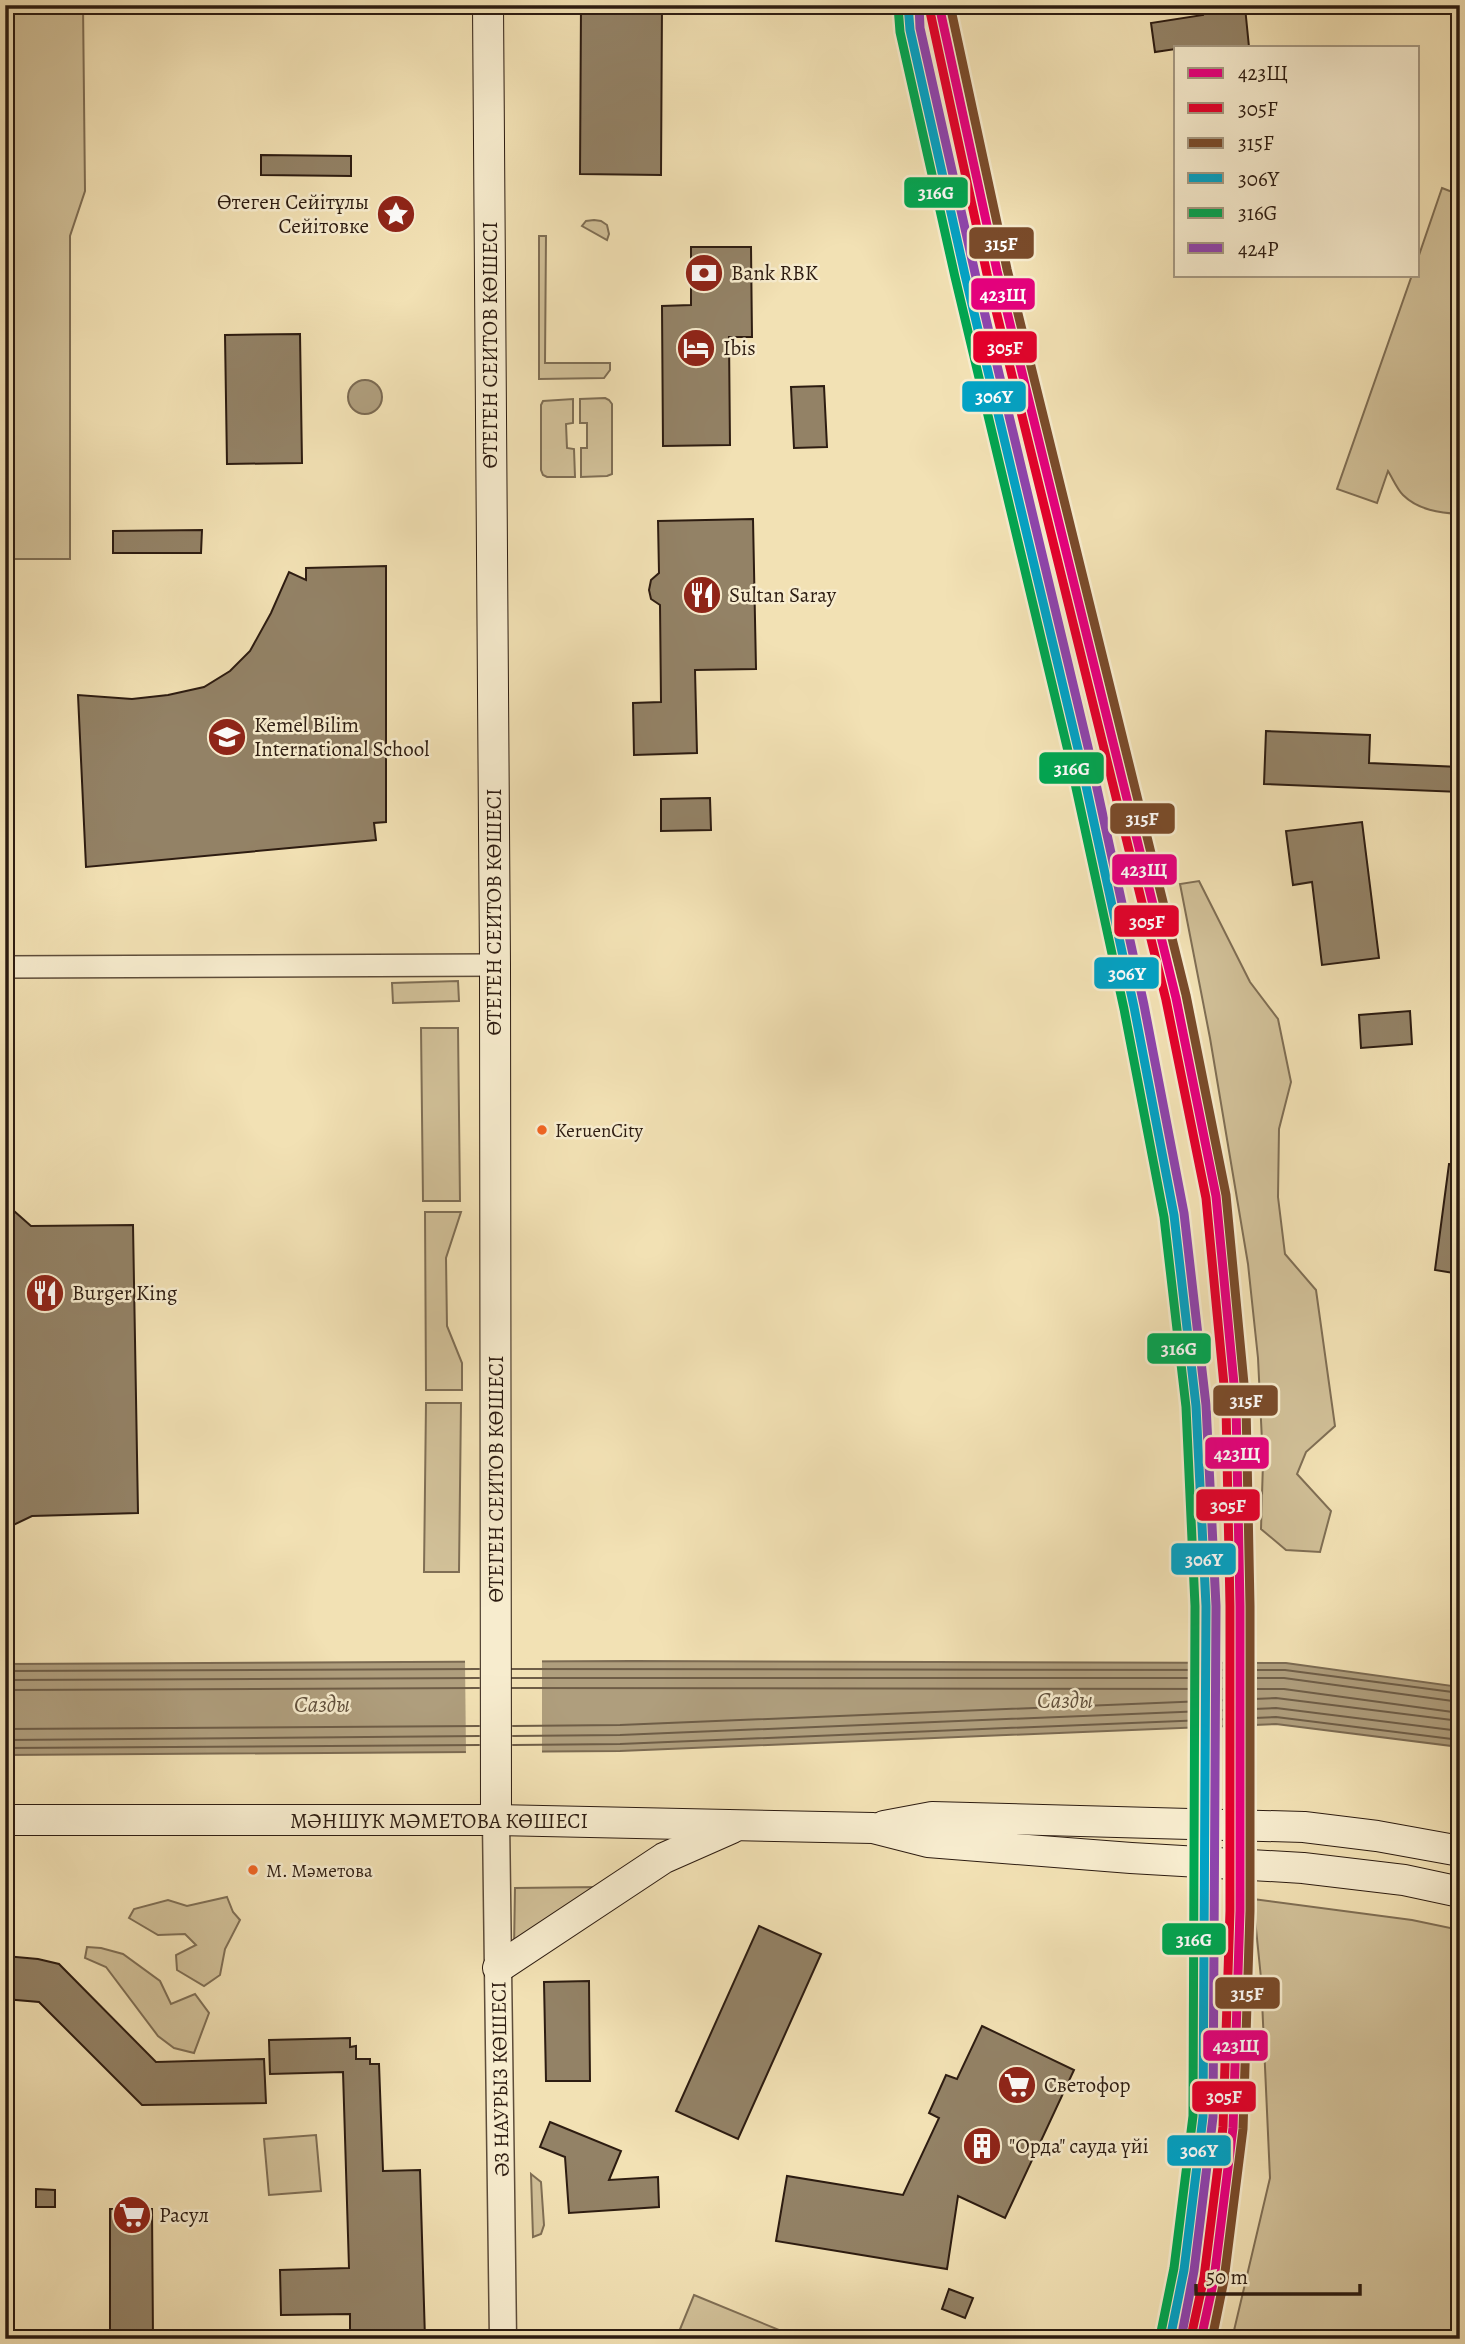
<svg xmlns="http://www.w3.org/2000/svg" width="1465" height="2344" font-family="Alegreya,serif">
  <rect width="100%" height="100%" fill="#f2e1b4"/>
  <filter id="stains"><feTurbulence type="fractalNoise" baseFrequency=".00286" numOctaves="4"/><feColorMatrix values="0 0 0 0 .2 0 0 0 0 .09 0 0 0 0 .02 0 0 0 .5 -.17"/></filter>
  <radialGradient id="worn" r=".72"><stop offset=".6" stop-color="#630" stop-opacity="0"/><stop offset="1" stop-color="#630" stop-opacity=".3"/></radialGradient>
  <g fill="#d1c098" stroke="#7f6e54" stroke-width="2">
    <path d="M5,5H83L85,191L70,236V559H5Z"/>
    <path d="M1442,188L1460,195V514C1440,513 1418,510 1403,495C1397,489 1393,479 1388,471L1377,503L1337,489L1412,275H1418V258Z"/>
    <path d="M594,220L601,221L607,225L609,234L607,240L582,226L586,221Z"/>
    <path d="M539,236H546L545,363H610V370L604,378L539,379Z"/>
    <path d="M605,398L609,400L612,404V474L607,476L581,477V448H587V423H580V399Z"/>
    <path d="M573,399V423L566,424L567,448L574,449L575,477H547L543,475L541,470V405L543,401Z"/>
    <path d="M1199,881L1250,982L1278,1019L1291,1082L1279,1129L1278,1197L1285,1254L1316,1290L1335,1426L1306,1452L1297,1474L1331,1511L1320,1552L1286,1550L1261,1529L1263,1462L1258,1358L1248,1264L1210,1038L1180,884Z"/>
    <path d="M458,981L459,1001L393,1003L392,983Z"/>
    <path d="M421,1028H458L460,1201H423Z"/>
    <path d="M425,1212H461L446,1258L447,1326L462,1363V1390H426Z"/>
    <path d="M426,1403H461L459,1572H424Z"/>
    <path d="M597,1887L514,1950L515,1888Z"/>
    <path d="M227,1897L233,1912L240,1920L225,1949L220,1975L204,1986L177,1970L176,1955L196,1945L185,1934L158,1935L129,1918L134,1909L168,1900L187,1906Z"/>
    <path d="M1253,1899L1412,1920L1460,1930V2309L1448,2339H1232L1270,2178L1261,1978Z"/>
    <path d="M87,1947L101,1948L123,1954L160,1981L171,2004L195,1994L209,2013L194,2053L174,2048L158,2036L106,1967L85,1958Z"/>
    <path d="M316,2135L321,2191L269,2195L264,2139Z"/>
    <path d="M531,2174L541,2182L544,2225L541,2234L533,2237Z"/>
    <path d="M694,2295L801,2339H676Z"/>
  </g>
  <g fill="#af9e7d" stroke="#7b6a52" stroke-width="2">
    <circle cx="365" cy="397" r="17"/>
    <path d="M634,1661L1286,1663L1460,1687V1747L1276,1724L620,1751L5,1755V1664Z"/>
  </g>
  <path fill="#f2e1b4" d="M542,1658V1755L466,1756L465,1659Z"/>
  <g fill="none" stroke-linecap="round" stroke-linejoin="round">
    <g stroke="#6e5d47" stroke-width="2">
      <path d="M512,1669L1285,1670L1460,1693"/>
      <path d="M5,1671L479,1669"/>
      <path d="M512,1678H1284L1460,1702"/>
      <path d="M5,1680L479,1678"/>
      <path d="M512,1688L1284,1689L1460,1713"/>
      <path d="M5,1690L479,1688"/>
      <path d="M513,1726L620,1725L1276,1698L1460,1721"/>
      <path d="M5,1729L479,1726"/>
      <path d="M513,1736L620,1735L1276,1708L1460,1731"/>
      <path d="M5,1740L479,1736"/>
      <path d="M513,1745L620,1744L1276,1717L1460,1740"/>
      <path d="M5,1748L479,1745"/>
    </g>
  </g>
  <g fill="#938266" stroke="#2d1c11" stroke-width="2">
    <path d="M581,5H662L661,175L580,174Z"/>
    <path d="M1202,5H1225V9L1245,7L1249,47H1176V49L1155,52L1151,23L1203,15Z"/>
    <path d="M261,155L351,156V176L261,175Z"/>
    <path d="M691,247H751L752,337H729L730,445L663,446L662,306L691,305Z"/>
    <path d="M300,334L302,463L227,464L225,335Z"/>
    <path d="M824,386L827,447L794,448L791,387Z"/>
    <path d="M753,519L756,669L695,670L697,753L634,755L633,703L661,702L660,605L651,599L649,590L651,580L659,573L658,521Z"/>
    <path d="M202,530L201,553H113V531Z"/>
    <path d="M386,566V822L374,823L376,840L86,867L78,695L132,699L168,695L204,687L230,671L250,651L271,613L289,572L306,580V568Z"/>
    <path d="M1266,731L1370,735L1369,763L1460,767V792L1264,784Z"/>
    <path d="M710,798L711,830L661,831V799Z"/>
    <path d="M1362,822L1379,958L1322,965L1312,882L1293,885L1286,831Z"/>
    <path d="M1410,1011L1412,1044L1361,1048L1359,1015Z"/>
    <path d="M1449,1164L1460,1165V1274L1435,1270Z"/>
    <path d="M5,1203L31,1226L133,1225L138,1513L32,1516L5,1529Z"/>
    <path d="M759,1926L821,1954L738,2139L676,2111Z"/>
    <path d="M5,1956L38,1959L59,1964L156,2062L264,2059L266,2103L142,2105L39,2002L5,1999Z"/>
    <path d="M589,1981L590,2081H546L544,1982Z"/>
    <path d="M982,2026L1074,2070L1005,2218L958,2196L947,2269L776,2241L787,2176L903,2195L939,2118L929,2113L938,2093L946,2075L957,2079Z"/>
    <path d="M350,2038V2047L356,2046V2059H370V2064H379L383,2171L420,2170L425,2339H350V2314L281,2315L280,2270L349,2268L343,2072L270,2074L269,2040Z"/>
    <path d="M550,2122L621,2151L609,2180L658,2177L659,2207L569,2213L565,2157L540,2147Z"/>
    <path d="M36,2189L55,2190V2207H36Z"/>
    <path d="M110,2209H152L153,2339H110Z"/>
    <path d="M949,2289L973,2298L965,2318L942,2309Z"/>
  </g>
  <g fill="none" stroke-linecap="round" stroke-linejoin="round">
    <g stroke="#5e4d3a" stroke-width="24">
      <path id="minor" d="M5,967L495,965"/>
    </g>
    <g stroke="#5e4d3a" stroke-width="29">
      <path id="tertiary" d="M496,1820L503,2339"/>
    </g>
    <g stroke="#2d1c11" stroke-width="32">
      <g id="secondary">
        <path d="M488,5L495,965L496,1820"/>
        <path d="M5,1820H496L873,1828L928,1842L1131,1858L1303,1868L1404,1880L1460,1892"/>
        <path d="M884,1826L932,1817L1304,1827L1377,1836L1460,1851"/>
        <path d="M498,1968L664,1858L732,1828"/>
      </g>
    </g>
    <use href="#minor" stroke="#f7ecce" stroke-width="21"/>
    <use href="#tertiary" stroke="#f7ecce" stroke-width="26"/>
    <use href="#secondary" stroke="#f7ecce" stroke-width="30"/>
    <g stroke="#f7ecce" stroke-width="14">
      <path id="rail-1" d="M939,5L997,271L1176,998L1216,1196L1236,1405L1240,1606V1911L1233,2128L1214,2279L1201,2339"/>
    </g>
    <g stroke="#f7ecce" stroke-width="14">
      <path id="rail-2" d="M929,7L987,274L1166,1000L1206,1198L1226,1406L1230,1606V1911L1223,2127L1204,2277L1191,2337"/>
    </g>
    <g stroke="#f7ecce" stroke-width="14">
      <path id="rail-3" d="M950,5L1007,269L1186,995L1226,1195L1246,1405L1250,1606V1911L1243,2129L1224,2280L1212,2339"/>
    </g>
    <g stroke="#f7ecce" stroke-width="14">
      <path id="rail-4" d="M908,5L910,30L965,275L1078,749L1134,1007L1174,1215L1196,1406L1206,1606L1203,2117L1184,2270L1170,2339"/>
    </g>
    <g stroke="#f7ecce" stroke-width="14">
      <path id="rail-5" d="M898,6L900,32L955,277L1068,751L1124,1009L1164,1217L1186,1407L1195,1606L1193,2116L1174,2268L1160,2337"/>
    </g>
    <g stroke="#f7ecce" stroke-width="14">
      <path id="rail-6" d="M919,5L920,28L975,273L1088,747L1144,1005L1184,1213L1206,1405L1216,1606L1213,2117L1194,2271L1181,2339"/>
    </g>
    <use href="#rail-1" stroke="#e5007d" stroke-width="9"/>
    <use href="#rail-2" stroke="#e4002b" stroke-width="9"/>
    <use href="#rail-3" stroke="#7a4b2a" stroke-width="9"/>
    <use href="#rail-4" stroke="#02a2c5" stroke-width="9"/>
    <use href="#rail-5" stroke="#00a651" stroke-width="9"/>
    <use href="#rail-6" stroke="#8e44ad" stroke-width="9"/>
  </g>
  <defs>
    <g id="sight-disc" transform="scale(2.0125)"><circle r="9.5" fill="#8f2418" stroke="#f7ecce"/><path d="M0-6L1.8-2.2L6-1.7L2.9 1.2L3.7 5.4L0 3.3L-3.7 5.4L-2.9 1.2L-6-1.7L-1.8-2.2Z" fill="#fff"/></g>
    <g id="bank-disc" transform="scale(2.0125)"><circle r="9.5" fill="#8f2418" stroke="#f7ecce"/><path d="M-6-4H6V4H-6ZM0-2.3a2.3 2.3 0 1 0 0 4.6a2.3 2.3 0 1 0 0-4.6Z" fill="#fff"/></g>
    <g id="hotel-disc" transform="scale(2.0125)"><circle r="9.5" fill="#8f2418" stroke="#f7ecce"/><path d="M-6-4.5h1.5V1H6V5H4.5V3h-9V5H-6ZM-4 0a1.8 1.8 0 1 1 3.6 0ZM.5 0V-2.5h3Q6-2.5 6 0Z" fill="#fff"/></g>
    <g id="restaurant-disc" transform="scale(2.0125)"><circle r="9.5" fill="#8f2418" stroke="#f7ecce"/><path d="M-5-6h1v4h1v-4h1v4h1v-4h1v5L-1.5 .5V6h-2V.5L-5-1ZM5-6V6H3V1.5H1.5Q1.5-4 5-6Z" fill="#fff"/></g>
    <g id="school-disc" transform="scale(2.0125)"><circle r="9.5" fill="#8f2418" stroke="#f7ecce"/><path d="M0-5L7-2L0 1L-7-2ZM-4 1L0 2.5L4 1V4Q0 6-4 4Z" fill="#fff"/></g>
    <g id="supermarket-disc" transform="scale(2.0125)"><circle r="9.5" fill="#8f2418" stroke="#f7ecce"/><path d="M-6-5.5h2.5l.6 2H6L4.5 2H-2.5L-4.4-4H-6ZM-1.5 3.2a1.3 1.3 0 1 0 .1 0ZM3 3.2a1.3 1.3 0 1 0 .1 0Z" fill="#fff"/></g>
    <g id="building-disc" transform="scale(2.0125)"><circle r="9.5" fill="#8f2418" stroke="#f7ecce"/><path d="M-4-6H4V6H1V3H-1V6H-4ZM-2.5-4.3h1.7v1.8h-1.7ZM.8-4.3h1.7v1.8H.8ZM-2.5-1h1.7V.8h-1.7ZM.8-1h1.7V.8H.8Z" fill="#fff"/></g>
  </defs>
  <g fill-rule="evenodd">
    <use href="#sight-disc" x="396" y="214"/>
    <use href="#bank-disc" x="704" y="273"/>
    <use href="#hotel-disc" x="696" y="348"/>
    <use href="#restaurant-disc" x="702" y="595"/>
    <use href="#school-disc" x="227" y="737"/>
    <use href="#restaurant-disc" x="45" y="1293"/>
    <use href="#supermarket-disc" x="1017" y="2085"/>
    <use href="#building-disc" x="982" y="2146"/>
    <use href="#supermarket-disc" x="132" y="2215"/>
  </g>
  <g fill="#f26522" stroke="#f7ecce" stroke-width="2.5">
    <circle cx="542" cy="1130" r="6"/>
    <circle cx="253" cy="1870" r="6"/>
  </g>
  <g text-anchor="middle" stroke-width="5" stroke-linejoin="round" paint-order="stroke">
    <g font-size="19" fill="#2d1c11" stroke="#f7ecce" text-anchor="start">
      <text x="555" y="1137">KeruenCity</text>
      <text x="266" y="1877">М. Мәметова</text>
    </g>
    <g font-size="21" fill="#2d1c11" stroke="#f7ecce" text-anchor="start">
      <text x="369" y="209" text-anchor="end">Өтеген Сейітұлы<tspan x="369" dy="24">Сейітовке</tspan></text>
      <text x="731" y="280">Bank RBK</text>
      <text x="723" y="355">Ibis</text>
      <text x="729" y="602">Sultan Saray</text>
      <text x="254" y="732">Kemel Bilim<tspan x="254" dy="24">International School</tspan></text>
      <text x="72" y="1300">Burger King</text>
      <text x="1044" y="2092">Светофор</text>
      <text x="1009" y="2153">"Орда" сауда үйі</text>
      <text x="159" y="2222">Расул</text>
    </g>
    <g font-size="21" fill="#2d1c11" stroke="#f7ecce">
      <text transform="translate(490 345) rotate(-90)" y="7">ӨТЕГЕН СЕИТОВ КӨШЕСІ</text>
      <text transform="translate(494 912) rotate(-90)" y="7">ӨТЕГЕН СЕИТОВ КӨШЕСІ</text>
      <text transform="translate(496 1479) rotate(-90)" y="7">ӨТЕГЕН СЕИТОВ КӨШЕСІ</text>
      <text x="439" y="1828">МӘНШҮК МӘМЕТОВА КӨШЕСІ</text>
      <text transform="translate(500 2079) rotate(-91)" y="7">ӘЗ НАУРЫЗ КӨШЕСІ</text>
    </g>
    <g font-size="23" font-style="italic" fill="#61503c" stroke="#f7ecce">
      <text x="1065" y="1708">Сазды</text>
      <text x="322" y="1712">Сазды</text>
    </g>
  </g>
  <g stroke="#f7ecce" stroke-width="2.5">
    <rect x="903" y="176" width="66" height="33" rx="7" fill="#00a651"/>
    <rect x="968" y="226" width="67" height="34" rx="7" fill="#7a4b2a"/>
    <rect x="970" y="277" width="66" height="34" rx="7" fill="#e5007d"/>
    <rect x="972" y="330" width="66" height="34" rx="7" fill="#e4002b"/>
    <rect x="961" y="380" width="66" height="33" rx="7" fill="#02a2c5"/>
    <rect x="1038" y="751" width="67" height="34" rx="7" fill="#00a651"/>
    <rect x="1109" y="802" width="67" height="33" rx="7" fill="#7a4b2a"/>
    <rect x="1111" y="853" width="67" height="33" rx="7" fill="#e5007d"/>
    <rect x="1113" y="904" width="67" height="34" rx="7" fill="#e4002b"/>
    <rect x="1093" y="956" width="67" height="34" rx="7" fill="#02a2c5"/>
    <rect x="1146" y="1332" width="66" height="33" rx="7" fill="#00a651"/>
    <rect x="1212" y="1384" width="67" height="33" rx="7" fill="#7a4b2a"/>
    <rect x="1204" y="1436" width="66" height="34" rx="7" fill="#e5007d"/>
    <rect x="1195" y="1488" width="66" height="34" rx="7" fill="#e4002b"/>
    <rect x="1170" y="1542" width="67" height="34" rx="7" fill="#02a2c5"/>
    <rect x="1161" y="1922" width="66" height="34" rx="7" fill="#00a651"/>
    <rect x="1214" y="1976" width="67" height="34" rx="7" fill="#7a4b2a"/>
    <rect x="1202" y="2029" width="67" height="33" rx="7" fill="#e5007d"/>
    <rect x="1191" y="2080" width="66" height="33" rx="7" fill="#e4002b"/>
    <rect x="1166" y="2134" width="66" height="33" rx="7" fill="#02a2c5"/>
  </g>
  <g font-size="19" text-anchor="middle" font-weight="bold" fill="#fff">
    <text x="936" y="199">316G</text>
    <text x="1001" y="250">315F</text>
    <text x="1003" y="301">423Щ</text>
    <text x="1005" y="354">305F</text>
    <text x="994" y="403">306Y</text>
    <text x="1072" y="775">316G</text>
    <text x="1142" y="825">315F</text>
    <text x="1144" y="876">423Щ</text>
    <text x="1147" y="928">305F</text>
    <text x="1127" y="980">306Y</text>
    <text x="1179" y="1355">316G</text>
    <text x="1246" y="1407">315F</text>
    <text x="1237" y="1460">423Щ</text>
    <text x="1228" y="1512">305F</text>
    <text x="1204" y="1566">306Y</text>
    <text x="1194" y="1946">316G</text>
    <text x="1247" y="2000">315F</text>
    <text x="1236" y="2052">423Щ</text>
    <text x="1224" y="2103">305F</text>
    <text x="1199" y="2157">306Y</text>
  </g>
  <rect width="1465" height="2344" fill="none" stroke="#f2e1b4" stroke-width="28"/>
  <rect x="7" y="7" width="1451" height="2330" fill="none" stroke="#2d1c11" stroke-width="3.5"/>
  <rect x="14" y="14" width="1437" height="2316" fill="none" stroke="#2d1c11" stroke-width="2"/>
  <rect x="1174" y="46" width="245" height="231" fill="#f7ecce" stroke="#a69982" stroke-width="2"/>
  <rect x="1188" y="68" width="35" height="10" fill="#e5007d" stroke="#a69982" stroke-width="2"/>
  <text x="1238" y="80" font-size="21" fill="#2d1c11">423Щ</text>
  <rect x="1188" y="103" width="35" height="10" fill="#e4002b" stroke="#a69982" stroke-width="2"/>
  <text x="1238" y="116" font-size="21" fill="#2d1c11">305F</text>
  <rect x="1188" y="138" width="35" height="10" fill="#7a4b2a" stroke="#a69982" stroke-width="2"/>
  <text x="1238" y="150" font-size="21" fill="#2d1c11">315F</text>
  <rect x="1188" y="173" width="35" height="10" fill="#02a2c5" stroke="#a69982" stroke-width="2"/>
  <text x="1238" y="186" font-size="21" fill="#2d1c11">306Y</text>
  <rect x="1188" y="208" width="35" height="10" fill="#00a651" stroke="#a69982" stroke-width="2"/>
  <text x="1238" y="220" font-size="21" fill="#2d1c11">316G</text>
  <rect x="1188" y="243" width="35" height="10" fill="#8e44ad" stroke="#a69982" stroke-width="2"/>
  <text x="1238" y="256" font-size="21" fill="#2d1c11">424Р</text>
  <path d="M1196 2284v10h164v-10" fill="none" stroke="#2d1c11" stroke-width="3.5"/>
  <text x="1206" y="2284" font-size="21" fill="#2d1c11" stroke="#f7ecce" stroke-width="5" paint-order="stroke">50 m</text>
  <rect width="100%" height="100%" filter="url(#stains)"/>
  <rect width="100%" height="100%" fill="url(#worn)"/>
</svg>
